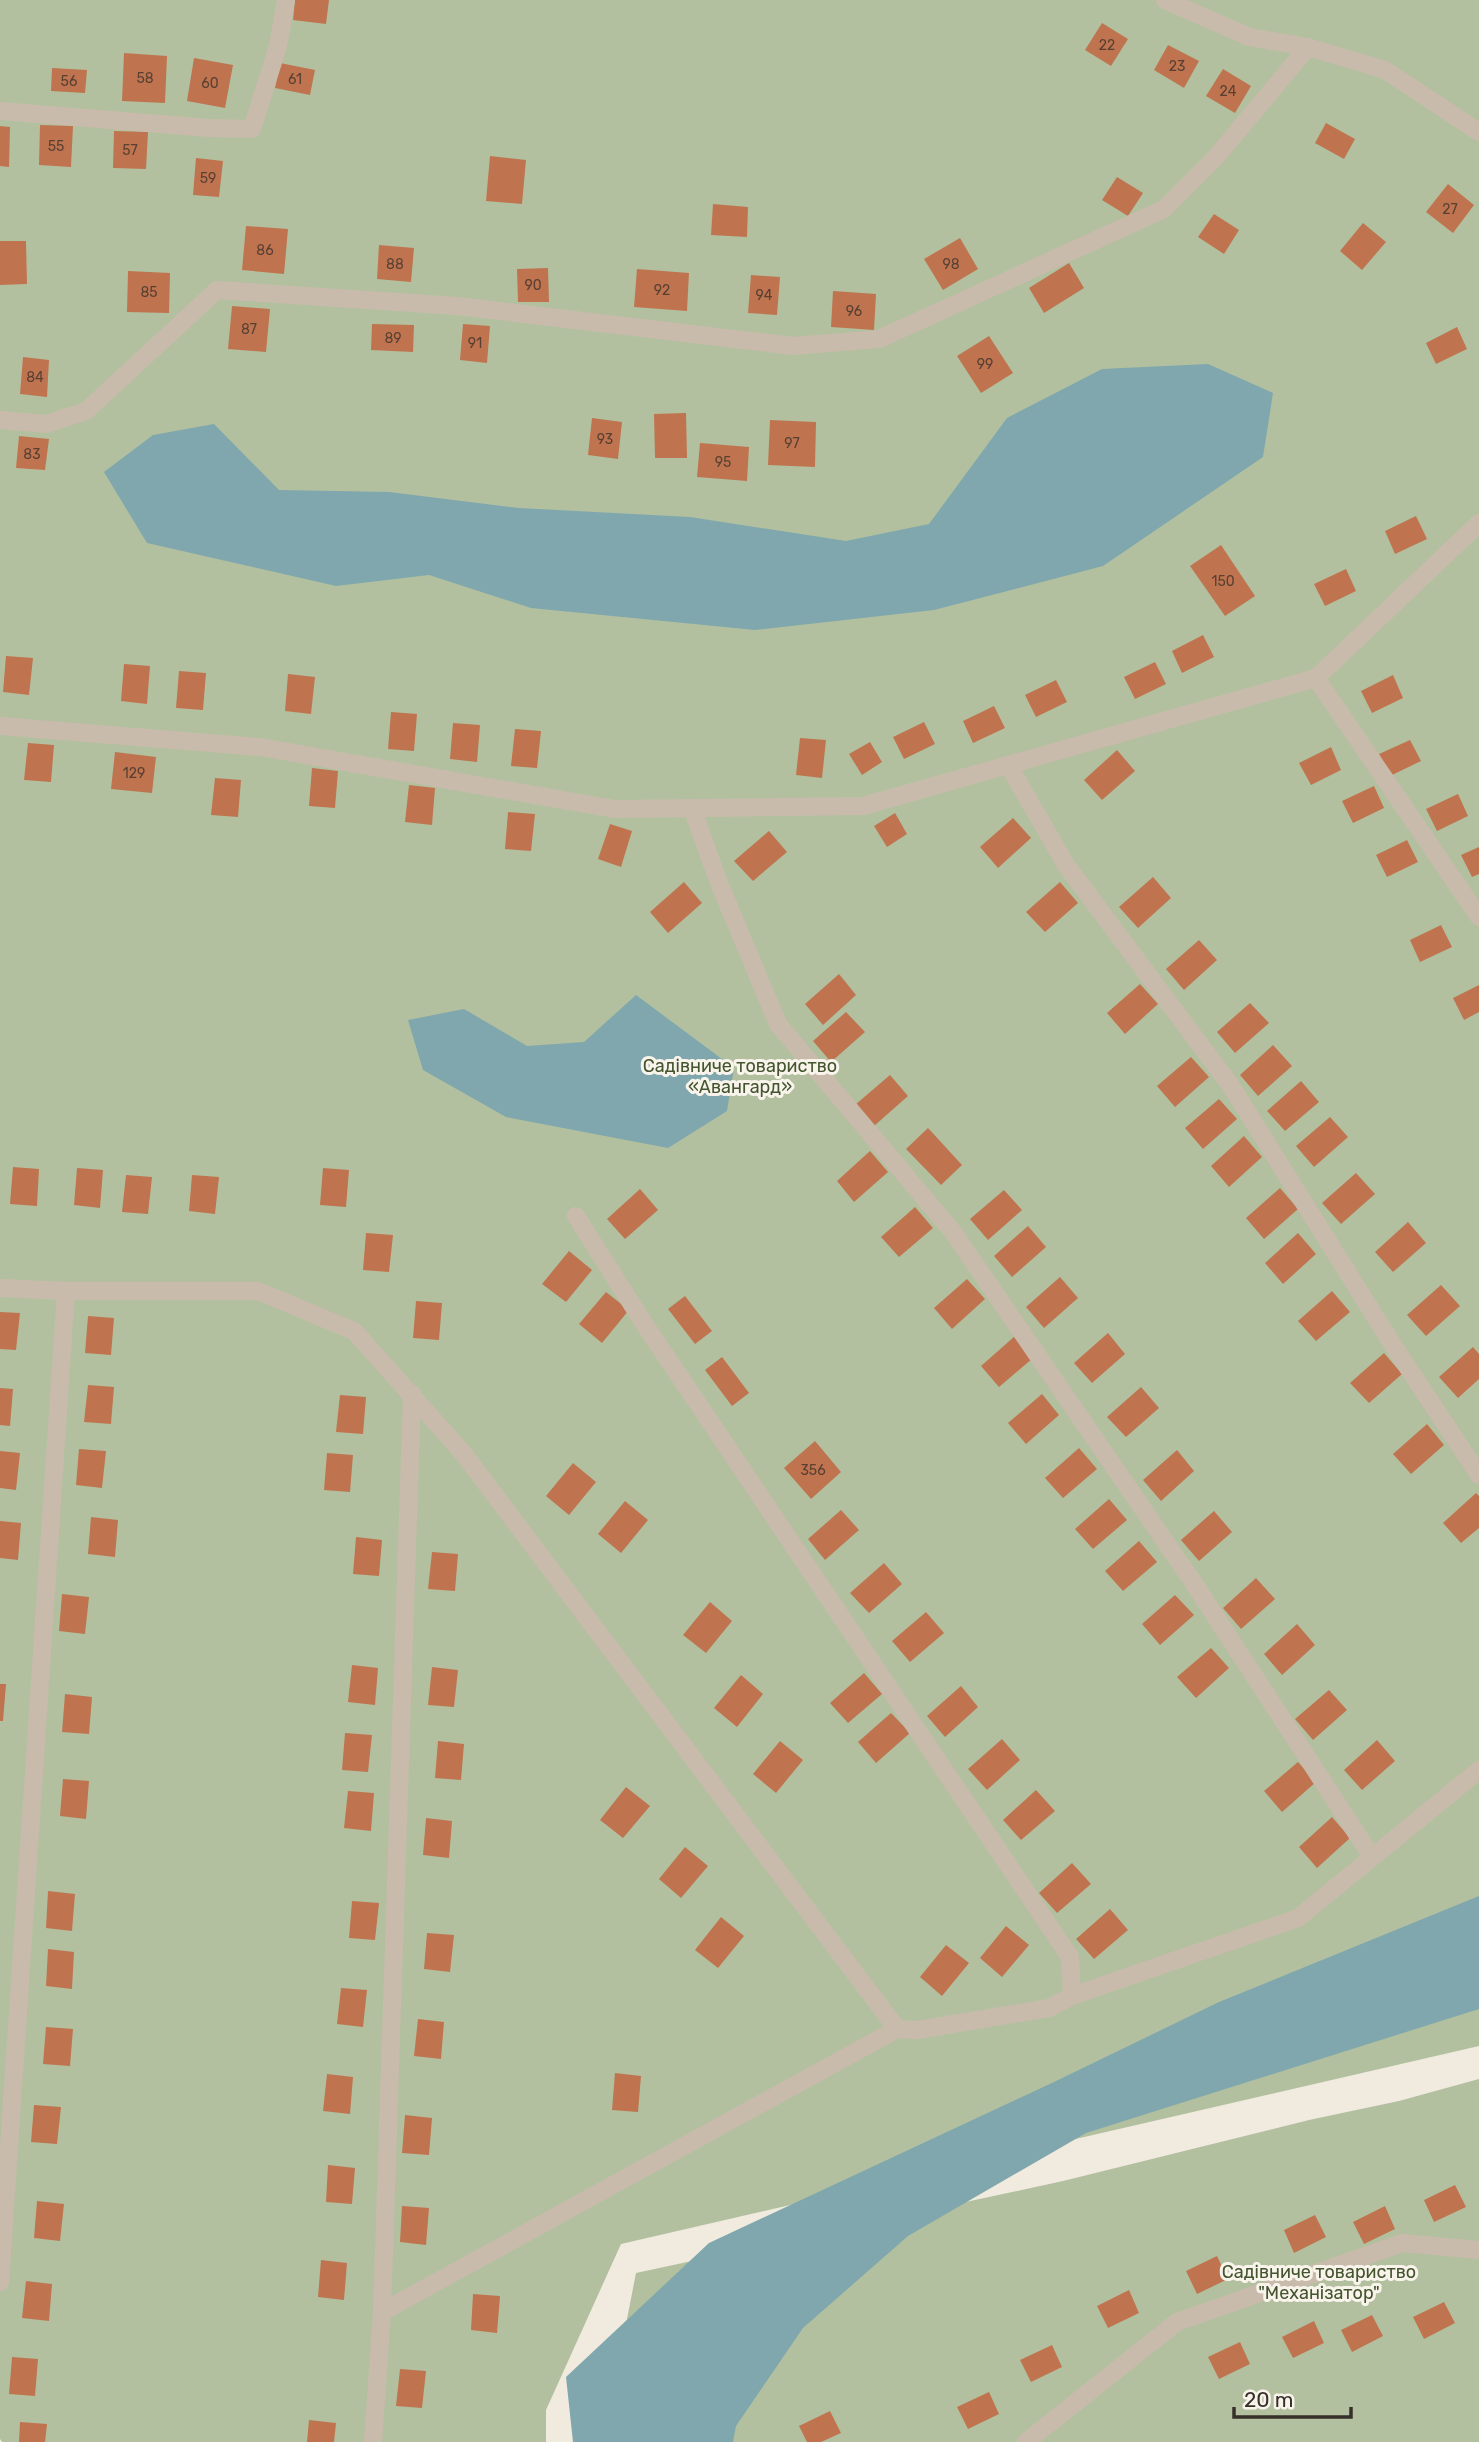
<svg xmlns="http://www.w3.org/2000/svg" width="1479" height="2442" font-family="Rubik,sans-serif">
  <rect width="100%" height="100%" fill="#f1eadf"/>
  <g fill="#b2c09f">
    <path d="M0,0H1479V2046L621,2244L546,2410V2442H2L0,2439Z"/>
    <path d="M1479,2079V2442H603L636,2273L1063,2181L1309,2120L1399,2101Z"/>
  </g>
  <g fill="#7fa7ad">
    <path d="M1208,364L1273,393L1263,457L1103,566L934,610L755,630L531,608L429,575L336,586L147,543L104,472L153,435L214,424L279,490L389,492L519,508L690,517L846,541L929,524L1007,418L1102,369Z"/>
    <path d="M636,995L734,1068L727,1111L668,1148L506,1117L423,1070L408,1020L464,1009L527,1046L584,1042Z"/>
    <path d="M1479,1896V2009L1086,2133L908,2236L803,2328L736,2426L733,2442H573L566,2377L709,2243L1054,2082L1219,2002Z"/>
  </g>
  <g fill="#bf744f">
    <path d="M295,0H329L326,24L293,20Z"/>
    <path d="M1102,23L1128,39L1111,66L1085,50Z"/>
    <path d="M1168,45L1199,61L1184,88L1154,70Z"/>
    <path d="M124,53L167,56L165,103L122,101Z"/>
    <path d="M194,58L233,65L225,108L187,101Z"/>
    <path d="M280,63L315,70L310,95L275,88Z"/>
    <path d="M52,68L87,70L85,93L51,91Z"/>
    <path d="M1223,69L1251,86L1235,113L1206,96Z"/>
    <path d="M1326,123L1355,139L1344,159L1315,143Z"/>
    <path d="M40,125L73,126L71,167L39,165Z"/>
    <path d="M0,126L10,127L9,167L0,166Z"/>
    <path d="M114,131L148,132L146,169L113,168Z"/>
    <path d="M490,156L526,160L522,204L486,201Z"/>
    <path d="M196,158L223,161L219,197L193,195Z"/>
    <path d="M1117,177L1143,193L1128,216L1102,200Z"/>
    <path d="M1448,184L1474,205L1453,233L1426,212Z"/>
    <path d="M713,204L748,207L747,237L711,235Z"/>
    <path d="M1214,214L1239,230L1224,254L1198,237Z"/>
    <path d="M1363,223L1386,242L1362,270L1340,251Z"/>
    <path d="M246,226L288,229L284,274L242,270Z"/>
    <path d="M960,238L978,269L943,290L924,259Z"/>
    <path d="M0,241H26L27,284L0,285Z"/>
    <path d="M379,245L414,248L411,282L377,279Z"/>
    <path d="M1069,263L1084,288L1044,313L1029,288Z"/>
    <path d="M548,268L549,302H518L517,269Z"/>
    <path d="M637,269L689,273L687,311L634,307Z"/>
    <path d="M128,271L170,273L169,313L127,312Z"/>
    <path d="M751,275L780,277L777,315L748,313Z"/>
    <path d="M833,291L876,294L874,330L831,327Z"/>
    <path d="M232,306L270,309L266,352L228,349Z"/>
    <path d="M372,324L414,325L413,352L371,350Z"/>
    <path d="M463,324L490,326L487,363L460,360Z"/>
    <path d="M1457,327L1467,349L1436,364L1426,343Z"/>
    <path d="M989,336L1013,373L981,393L957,356Z"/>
    <path d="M23,357L49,360L47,397L20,394Z"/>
    <path d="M686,413L687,458H655L654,414Z"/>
    <path d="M592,418L622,422L618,459L588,455Z"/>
    <path d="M770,420L816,422L815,467L768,465Z"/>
    <path d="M19,436L49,439L45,470L16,468Z"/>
    <path d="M700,443L749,447L747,481L697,477Z"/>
    <path d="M1416,516L1427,539L1395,554L1385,531Z"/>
    <path d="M1221,545L1255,596L1225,616L1190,566Z"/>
    <path d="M1346,569L1356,591L1325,606L1314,584Z"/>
    <path d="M1203,635L1214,657L1182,673L1172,651Z"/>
    <path d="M6,656L33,658L29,695L3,692Z"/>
    <path d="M1155,662L1166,684L1135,699L1124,677Z"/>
    <path d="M124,664L150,666L147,704L121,701Z"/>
    <path d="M179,671L206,673L203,710L176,708Z"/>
    <path d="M288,674L315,677L311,714L285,711Z"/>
    <path d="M1393,675L1403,698L1372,713L1361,691Z"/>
    <path d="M1056,680L1067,702L1036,717L1025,695Z"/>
    <path d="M994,706L1005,728L973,743L963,721Z"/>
    <path d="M391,712L417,714L414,751L388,749Z"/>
    <path d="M924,722L935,744L904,759L893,737Z"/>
    <path d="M453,723L480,725L477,762L450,759Z"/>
    <path d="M515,729L541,731L537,768L511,766Z"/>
    <path d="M800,738L826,740L822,778L796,775Z"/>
    <path d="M1410,740L1421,761L1390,776L1379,754Z"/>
    <path d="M870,742L882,762L862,775L849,754Z"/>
    <path d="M28,743L54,745L51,782L24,780Z"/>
    <path d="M1331,747L1341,770L1311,785L1299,763Z"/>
    <path d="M1117,750L1135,771L1102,800L1084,780Z"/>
    <path d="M115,752L156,757L152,793L111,789Z"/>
    <path d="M312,768L338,771L335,808L309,806Z"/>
    <path d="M215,778L241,780L238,817L211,815Z"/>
    <path d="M409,785L435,788L432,825L405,822Z"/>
    <path d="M1374,786L1384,808L1353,823L1342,801Z"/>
    <path d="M1458,794L1468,816L1437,831L1426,809Z"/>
    <path d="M508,812L535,814L531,851L505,849Z"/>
    <path d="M895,813L907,834L887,847L874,826Z"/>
    <path d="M1013,818L1031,838L998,868L980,847Z"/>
    <path d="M610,824L632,831L621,867L598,859Z"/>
    <path d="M769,831L787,852L753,881L734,861Z"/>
    <path d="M1407,840L1418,862L1387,877L1376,855Z"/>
    <path d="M1479,847V874L1472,877L1461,855Z"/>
    <path d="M1153,877L1171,898L1138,928L1119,907Z"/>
    <path d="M684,882L702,903L668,933L650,912Z"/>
    <path d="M1060,882L1078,903L1045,932L1026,912Z"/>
    <path d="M1441,925L1452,947L1420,962L1410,940Z"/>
    <path d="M1199,940L1217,960L1184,990L1166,969Z"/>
    <path d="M839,974L856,995L823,1025L805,1004Z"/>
    <path d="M1140,984L1158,1004L1125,1034L1107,1013Z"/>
    <path d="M1479,985V1012L1464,1020L1453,998Z"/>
    <path d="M1250,1003L1269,1023L1235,1053L1217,1032Z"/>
    <path d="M846,1012L865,1032L831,1062L813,1041Z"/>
    <path d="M1273,1045L1292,1066L1258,1096L1240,1075Z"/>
    <path d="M1191,1057L1209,1077L1175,1107L1157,1086Z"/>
    <path d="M890,1075L908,1096L874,1126L855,1105Z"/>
    <path d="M1301,1081L1319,1102L1285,1131L1267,1111Z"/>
    <path d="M1219,1099L1237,1119L1203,1149L1185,1128Z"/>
    <path d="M1330,1117L1348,1137L1314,1167L1296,1146Z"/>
    <path d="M928,1128L962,1165L941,1185L906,1149Z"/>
    <path d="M1244,1136L1262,1157L1229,1187L1211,1166Z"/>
    <path d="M870,1151L888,1172L854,1202L837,1181Z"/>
    <path d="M13,1167L39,1169L37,1206L10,1204Z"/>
    <path d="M77,1168L103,1170L100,1208L74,1205Z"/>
    <path d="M323,1168L349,1170L346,1207L320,1205Z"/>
    <path d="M1356,1173L1375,1194L1341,1224L1322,1203Z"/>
    <path d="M126,1175L152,1177L148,1214L122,1212Z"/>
    <path d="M192,1175L219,1177L215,1214L189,1211Z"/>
    <path d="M1280,1188L1298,1209L1264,1239L1246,1218Z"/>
    <path d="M640,1189L658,1210L625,1239L607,1219Z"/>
    <path d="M1004,1190L1022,1210L988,1240L970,1219Z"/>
    <path d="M915,1207L933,1228L899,1257L881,1237Z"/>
    <path d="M1408,1222L1426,1243L1393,1272L1375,1252Z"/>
    <path d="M1028,1226L1046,1247L1012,1277L994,1256Z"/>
    <path d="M366,1233L393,1235L389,1272L363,1270Z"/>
    <path d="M1298,1233L1316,1254L1283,1284L1265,1263Z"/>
    <path d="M569,1251L592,1270L566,1302L542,1284Z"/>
    <path d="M1060,1277L1078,1298L1044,1328L1026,1307Z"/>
    <path d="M967,1279L985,1299L952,1329L934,1308Z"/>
    <path d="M1441,1285L1460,1306L1426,1336L1407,1315Z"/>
    <path d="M1332,1291L1350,1312L1316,1341L1298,1321Z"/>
    <path d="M606,1292L629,1310L602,1343L579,1324Z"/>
    <path d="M685,1296L712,1331L695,1344L668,1309Z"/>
    <path d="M416,1301L442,1303L439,1340L413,1338Z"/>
    <path d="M0,1312L20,1313L16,1350L0,1349Z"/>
    <path d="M88,1316L114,1318L111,1355L85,1353Z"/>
    <path d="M1108,1333L1125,1354L1092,1383L1074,1363Z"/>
    <path d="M1015,1336L1033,1358L999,1387L981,1366Z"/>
    <path d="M1473,1347L1479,1354V1379L1458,1398L1439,1377Z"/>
    <path d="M1384,1353L1402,1374L1369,1403L1350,1383Z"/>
    <path d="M722,1357L749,1393L732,1406L705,1370Z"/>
    <path d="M88,1385L114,1387L111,1424L84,1422Z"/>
    <path d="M1141,1387L1159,1408L1126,1437L1107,1417Z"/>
    <path d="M0,1388L13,1389L10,1426L0,1425Z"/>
    <path d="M1042,1394L1059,1415L1026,1444L1008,1423Z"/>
    <path d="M340,1395L366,1397L363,1434L336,1432Z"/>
    <path d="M1427,1424L1444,1445L1411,1474L1393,1454Z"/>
    <path d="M815,1441L841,1472L811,1499L784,1468Z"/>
    <path d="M1079,1448L1097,1469L1063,1498L1045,1478Z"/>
    <path d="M79,1449L106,1451L102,1488L76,1485Z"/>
    <path d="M1177,1450L1194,1471L1161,1501L1143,1480Z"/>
    <path d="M0,1451L20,1453L16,1490L0,1488Z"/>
    <path d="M327,1453L353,1455L350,1492L324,1490Z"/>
    <path d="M573,1463L596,1482L569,1515L546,1496Z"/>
    <path d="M1476,1493L1479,1496V1528L1461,1543L1443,1523Z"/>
    <path d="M1109,1499L1127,1520L1093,1549L1075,1529Z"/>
    <path d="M625,1501L648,1520L621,1553L598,1534Z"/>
    <path d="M841,1510L859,1530L825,1560L808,1539Z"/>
    <path d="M1214,1511L1232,1532L1199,1561L1181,1540Z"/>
    <path d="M91,1517L118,1520L115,1557L88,1554Z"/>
    <path d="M0,1521L21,1523L18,1560L0,1558Z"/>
    <path d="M356,1537L382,1540L379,1576L353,1574Z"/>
    <path d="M1139,1541L1157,1562L1123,1591L1105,1571Z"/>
    <path d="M432,1552L458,1554L455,1591L428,1589Z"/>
    <path d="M884,1563L902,1584L869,1613L850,1593Z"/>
    <path d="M1256,1578L1275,1599L1241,1629L1223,1608Z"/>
    <path d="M62,1594L89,1597L85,1634L59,1631Z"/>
    <path d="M1175,1595L1194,1615L1160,1645L1142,1624Z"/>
    <path d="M710,1602L732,1621L706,1653L683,1635Z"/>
    <path d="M926,1612L944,1633L910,1662L892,1641Z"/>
    <path d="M1297,1624L1315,1645L1282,1675L1264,1654Z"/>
    <path d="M1211,1648L1229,1668L1196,1698L1177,1677Z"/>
    <path d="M352,1665L378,1668L375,1705L348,1702Z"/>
    <path d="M432,1667L458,1670L454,1707L428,1705Z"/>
    <path d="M864,1673L882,1694L848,1723L830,1703Z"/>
    <path d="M741,1675L763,1694L737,1727L714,1708Z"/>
    <path d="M0,1684H6L3,1721H0Z"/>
    <path d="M961,1686L978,1707L945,1737L927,1716Z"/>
    <path d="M1329,1690L1347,1710L1313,1740L1295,1719Z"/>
    <path d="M65,1694L92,1697L89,1734L62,1732Z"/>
    <path d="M891,1713L910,1733L876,1763L858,1742Z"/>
    <path d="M345,1733L372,1735L368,1772L342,1770Z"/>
    <path d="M1002,1739L1020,1760L987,1790L968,1769Z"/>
    <path d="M1377,1740L1395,1761L1362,1790L1344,1770Z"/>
    <path d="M438,1741L464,1744L461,1780L435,1778Z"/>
    <path d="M780,1741L803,1760L776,1793L753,1774Z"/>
    <path d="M1298,1762L1316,1782L1282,1812L1264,1791Z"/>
    <path d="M63,1779L89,1781L86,1819L60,1816Z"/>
    <path d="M626,1787L650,1806L623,1838L600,1820Z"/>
    <path d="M1036,1790L1055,1811L1021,1840L1003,1820Z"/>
    <path d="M348,1791L374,1793L371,1831L344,1828Z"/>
    <path d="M1332,1817L1350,1838L1317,1868L1299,1847Z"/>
    <path d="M426,1818L452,1821L449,1858L423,1855Z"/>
    <path d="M685,1847L708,1866L681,1898L659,1879Z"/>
    <path d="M1072,1863L1091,1884L1057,1913L1039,1893Z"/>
    <path d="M48,1891L75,1894L72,1931L46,1928Z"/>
    <path d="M352,1901L379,1903L375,1940L349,1938Z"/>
    <path d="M1110,1909L1128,1930L1094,1959L1076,1939Z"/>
    <path d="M721,1917L744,1936L718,1968L695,1950Z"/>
    <path d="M1006,1926L1029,1945L1002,1977L980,1958Z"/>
    <path d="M427,1933L454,1935L450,1972L424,1969Z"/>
    <path d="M946,1945L969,1963L942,1996L920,1977Z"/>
    <path d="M48,1949L74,1952L72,1989L46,1986Z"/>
    <path d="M341,1988L367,1990L363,2027L337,2024Z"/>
    <path d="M418,2019L444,2022L441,2059L414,2056Z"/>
    <path d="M46,2027L73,2029L70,2066L43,2064Z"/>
    <path d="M615,2073L641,2076L638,2112L612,2110Z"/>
    <path d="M327,2074L353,2077L350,2114L323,2111Z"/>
    <path d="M34,2105L61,2107L57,2144L31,2142Z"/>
    <path d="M405,2115L432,2118L429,2155L402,2153Z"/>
    <path d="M328,2165L355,2168L352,2204L326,2202Z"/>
    <path d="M1455,2185L1466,2207L1434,2222L1424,2200Z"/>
    <path d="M37,2201L64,2204L60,2241L34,2238Z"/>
    <path d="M402,2206L429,2208L426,2245L400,2242Z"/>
    <path d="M1385,2206L1395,2229L1364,2244L1353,2222Z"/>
    <path d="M1315,2215L1326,2237L1294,2253L1284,2230Z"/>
    <path d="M1217,2256L1228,2279L1197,2294L1186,2271Z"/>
    <path d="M321,2260L347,2263L344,2300L318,2297Z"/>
    <path d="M26,2281L52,2284L49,2321L22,2318Z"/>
    <path d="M1129,2290L1139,2313L1108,2328L1097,2306Z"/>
    <path d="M473,2294L500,2296L497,2333L471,2330Z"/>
    <path d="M1444,2302L1455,2323L1424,2339L1413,2317Z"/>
    <path d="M1372,2315L1383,2336L1352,2352L1341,2330Z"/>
    <path d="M1314,2321L1324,2343L1293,2358L1282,2337Z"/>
    <path d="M1240,2342L1250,2364L1219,2379L1208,2357Z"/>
    <path d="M1052,2345L1062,2367L1031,2382L1020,2360Z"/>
    <path d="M12,2357L38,2359L35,2396L9,2394Z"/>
    <path d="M400,2369L426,2371L422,2408L396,2406Z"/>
    <path d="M989,2392L999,2414L968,2429L957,2407Z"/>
    <path d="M830,2411L841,2433L821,2442H807L799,2426Z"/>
    <path d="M309,2420L336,2423L334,2442H307Z"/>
    <path d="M20,2422L47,2424L45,2442H19Z"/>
  </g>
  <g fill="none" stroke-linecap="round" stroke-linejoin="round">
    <g stroke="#c9bbab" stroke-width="18">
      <path d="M1165,0L1249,37L1308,47L1385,70L1479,132"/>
      <path d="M0,111L209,128L252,129L278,46L286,0"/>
      <path d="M0,420L46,424L86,411L217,290L457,306L793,346L879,339L1164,209L1216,157L1308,47"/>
      <path d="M1316,678L1479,917"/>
      <path d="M0,726L260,747L614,809L863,806L1316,678L1479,523"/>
      <path d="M1009,766L1066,865L1231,1086L1391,1342L1479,1475"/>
      <path d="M692,808L719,883L778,1024L953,1232L1193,1582L1372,1857"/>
      <path d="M576,1216L643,1322L1070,1957L1072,1996"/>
      <path d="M0,1288L66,1291H258L354,1331L463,1453L897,2029"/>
      <path d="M0,2282L66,1291"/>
      <path d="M382,2312L897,2029L917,2030L1049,2008L1072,1996L1298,1918L1479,1770"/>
      <path d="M373,2442L382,2312L412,1394"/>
      <path d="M1026,2442L1177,2322L1402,2243L1479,2250"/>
    </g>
  </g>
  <g text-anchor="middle" stroke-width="6" stroke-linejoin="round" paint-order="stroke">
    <g font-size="14" fill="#594033">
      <text x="1107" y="50">22</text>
      <text x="1177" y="71">23</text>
      <text x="145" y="83">58</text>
      <text x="295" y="84">61</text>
      <text x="69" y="86">56</text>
      <text x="210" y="88">60</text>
      <text x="1228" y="96">24</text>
      <text x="56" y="151">55</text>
      <text x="130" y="155">57</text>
      <text x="208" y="183">59</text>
      <text x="1450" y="214">27</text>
      <text x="265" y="255">86</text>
      <text x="395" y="269">88</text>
      <text x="951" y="269">98</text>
      <text x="533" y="290">90</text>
      <text x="662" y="295">92</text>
      <text x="149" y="297">85</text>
      <text x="764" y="300">94</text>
      <text x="854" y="316">96</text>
      <text x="249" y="334">87</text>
      <text x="393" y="343">89</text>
      <text x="475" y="348">91</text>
      <text x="985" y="369">99</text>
      <text x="35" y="382">84</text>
      <text x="605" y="444">93</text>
      <text x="792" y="448">97</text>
      <text x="32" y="459">83</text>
      <text x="723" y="467">95</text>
      <text x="1223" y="586">150</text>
      <text x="134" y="778">129</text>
      <text x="813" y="1475">356</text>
    </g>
    <g font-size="18" fill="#43542f" stroke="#f9f4eb">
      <text x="740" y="1072">Садівниче товариство<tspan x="740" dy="21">«Авангард»</tspan></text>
      <text x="1319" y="2278">Садівниче товариство<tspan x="1319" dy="21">"Механізатор"</tspan></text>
    </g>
  </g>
  <path d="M1234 2407v10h117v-10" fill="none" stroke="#372f2a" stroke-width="3.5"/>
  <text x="1244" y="2407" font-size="21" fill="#372f2a" stroke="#f9f4eb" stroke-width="5" paint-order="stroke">20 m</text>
</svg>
